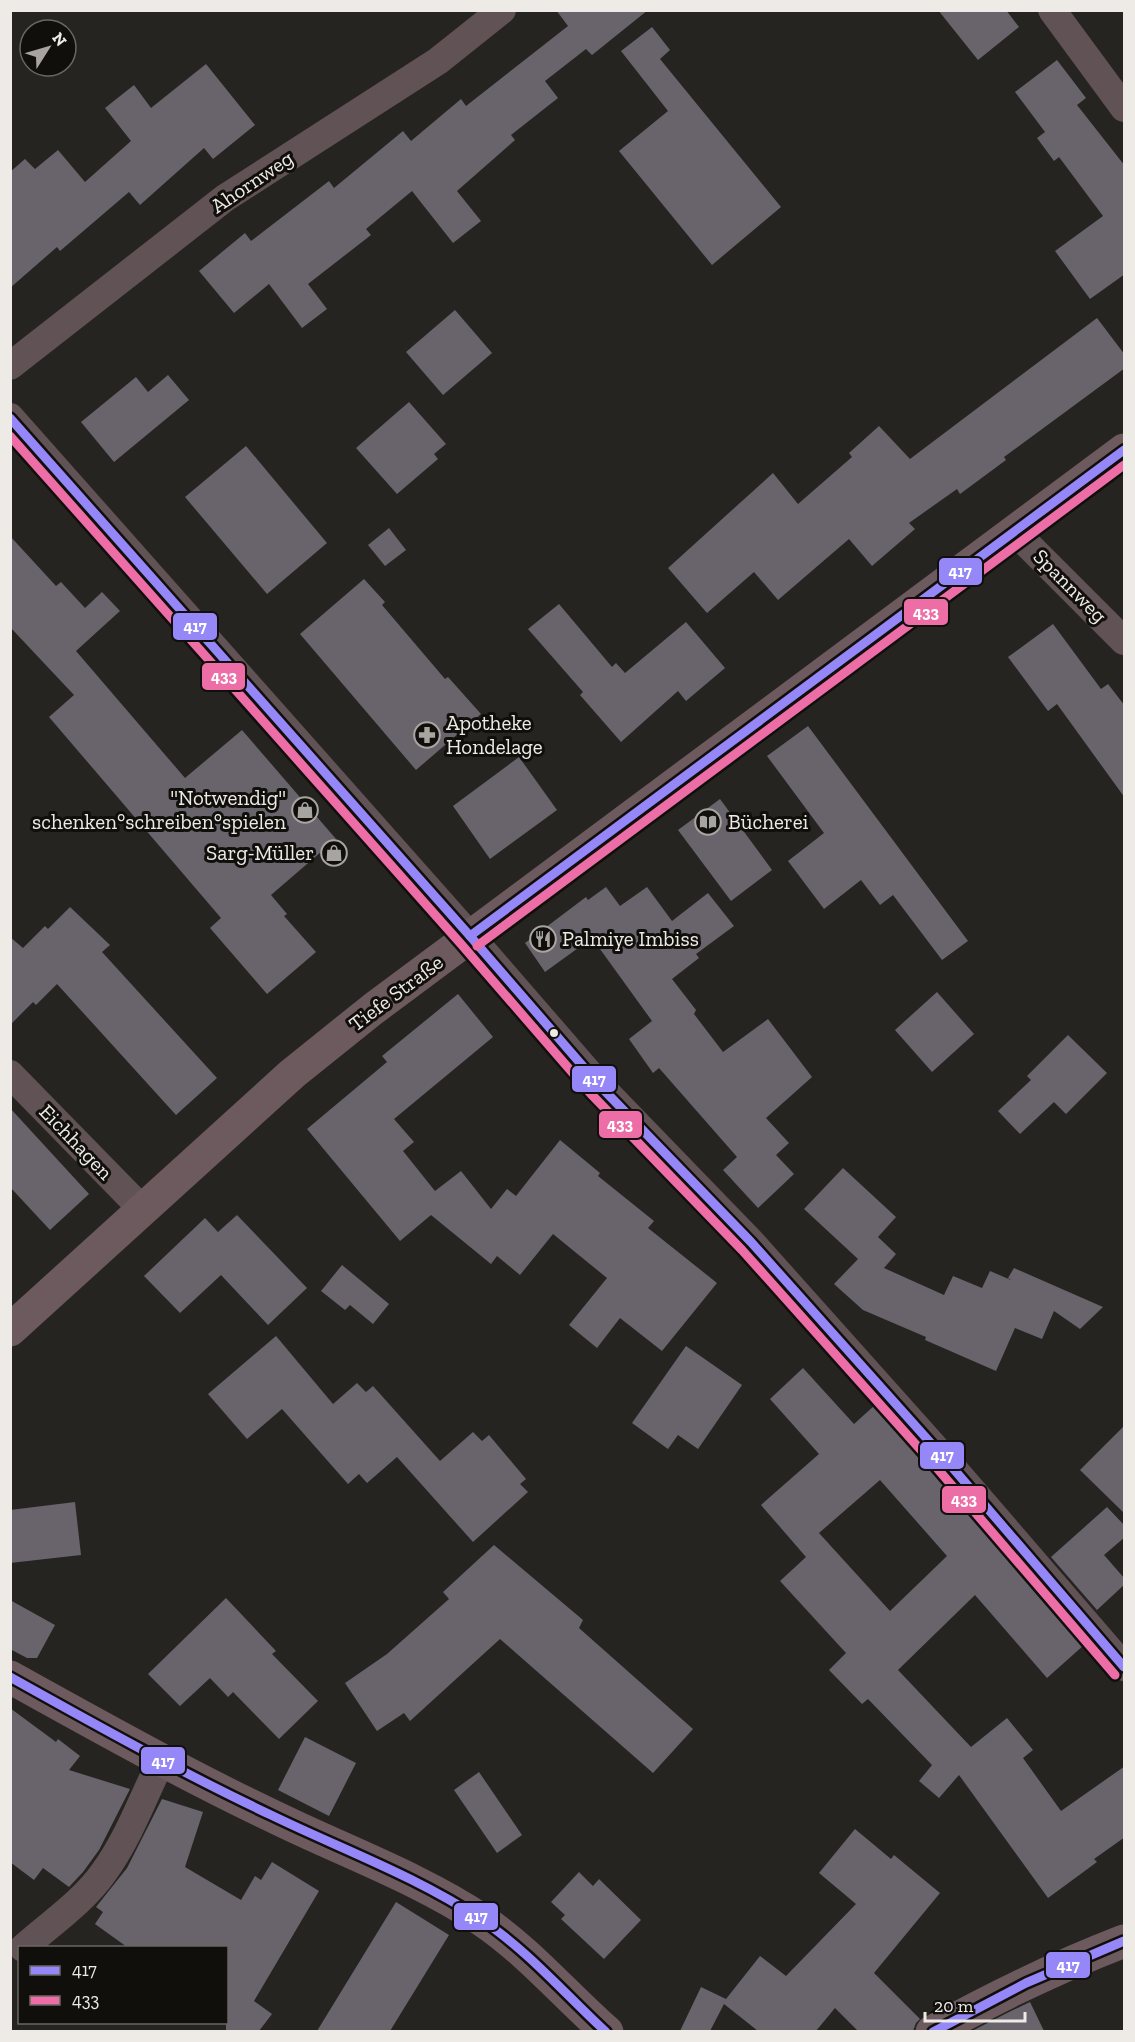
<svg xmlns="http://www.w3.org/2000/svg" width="1135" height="2042" font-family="'Zilla Slab',serif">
  <rect width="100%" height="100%" fill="#262421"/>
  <g fill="#69636c" fill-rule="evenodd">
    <path d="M556,10H648L592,55L586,49L545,81L558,98L511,135L515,140L457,191L481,221L453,243L412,191L366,229L371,235L308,284L327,309L302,328L269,284L234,313L199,271L245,233L251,241L329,181L334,188L403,131L411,141L461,99L466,106L568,26Z"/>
    <path d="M938,10H1006L1019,27L978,60Z"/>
    <path d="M652,27L670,50L660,59L781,207L712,265L619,151L668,111L621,51Z"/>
    <path d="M1057,60L1086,98L1077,105L1125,166V274L1090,299L1055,251L1103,216L1059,157L1054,161L1037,138L1045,132L1015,92Z"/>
    <path d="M206,64L255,125L213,159L204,148L140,205L129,192L60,251L57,247L10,288V172L25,159L35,169L58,150L85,182L131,141L105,108L134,85L151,108Z"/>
    <path d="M455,310L492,353L443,395L406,352Z"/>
    <path d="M1097,318L1125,355V368L1004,457L1006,460L960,494L957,489L909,523L915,529L872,566L849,539L778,600L754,572L707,613L668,568L773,473L798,504L852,457L849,453L879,426L910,459Z"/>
    <path d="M168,375L189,400L114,462L81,422L136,377L148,392Z"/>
    <path d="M409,402L446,444L434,454L438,459L397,494L356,448Z"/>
    <path d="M246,446L327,543L267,594L185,497Z"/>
    <path d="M389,528L406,550L385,566L368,545Z"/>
    <path d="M10,536L56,586L61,582L85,608L102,592L120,611L76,651L185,778L242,730L336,839L271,895L287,914L284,916L316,952L267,994L210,928L221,918L49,717L74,695L10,627Z"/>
    <path d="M364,579L385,602L382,605L445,679L448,677L481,714L416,770L300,634Z"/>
    <path d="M559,604L612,667L616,663L625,673L686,622L725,668L686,701L678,691L621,742L580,695L583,692L528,629Z"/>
    <path d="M1053,624L1101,689L1108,684L1125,706V798L1057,704L1048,711L1008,657Z"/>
    <path d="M808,726L968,941L942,960L893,895L880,905L861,880L824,909L788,861L824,833L767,756Z"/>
    <path d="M519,757L557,810L490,859L453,806Z"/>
    <path d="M720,799L772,870L731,901L678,830Z"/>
    <path d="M606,887L620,906L647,887L672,921L708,893L734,926L696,954L699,958L672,979L696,1010L694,1014L723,1052L768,1019L812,1077L766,1118L789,1143L776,1155L794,1174L758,1208L723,1170L737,1157L659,1068L653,1073L629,1039L652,1021L592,938L545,972L525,943L586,897L588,900Z"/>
    <path d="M70,907L110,945L102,952L217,1078L176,1115L57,984L36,1005L33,1002L10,1025V937L23,948L45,926L48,929Z"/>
    <path d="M937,992L974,1034L932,1072L895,1030Z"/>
    <path d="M458,994L493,1037L394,1119L414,1142L403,1151L435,1191L461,1171L491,1209L507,1189L516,1196L560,1140L600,1173L598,1176L654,1221L648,1228L717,1283L662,1351L620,1318L597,1348L569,1325L607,1278L553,1234L520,1275L497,1256L491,1264L431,1215L400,1241L307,1129L387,1062L382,1056Z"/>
    <path d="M1068,1035L1107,1073L1066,1114L1054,1102L1020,1134L998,1111L1031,1080L1027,1076Z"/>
    <path d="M10,1108L89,1194L50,1230L10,1187Z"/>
    <path d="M843,1168L896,1217L878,1237L896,1254L884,1268L944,1295L953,1276L982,1288L990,1271L1011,1280L1008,1278L1014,1268L1103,1307L1080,1329L1054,1311L1042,1339L1015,1328L996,1371L925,1340L926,1337L863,1310L834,1284L858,1259L804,1209Z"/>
    <path d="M237,1215L307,1288L268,1325L221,1275L180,1313L144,1276L205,1218L218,1232Z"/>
    <path d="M342,1265L389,1304L373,1324L350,1305L345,1310L321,1291Z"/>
    <path d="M276,1336L333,1404L357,1383L366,1392L373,1386L440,1461L473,1432L482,1441L489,1435L526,1479L520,1484L528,1492L473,1542L397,1457L367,1483L359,1474L348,1484L282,1409L247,1439L208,1394Z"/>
    <path d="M686,1346L742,1385L698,1449L678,1435L668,1449L632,1423Z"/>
    <path d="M803,1368L854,1424L875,1405L1084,1645L1047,1678L975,1595L898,1670L971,1747L1007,1718L1033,1750L1023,1758L1061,1811L1125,1766V1837L1094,1859L1097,1862L1048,1898L959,1775L939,1798L919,1781L932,1765L868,1699L862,1704L829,1670L846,1653L780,1581L806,1557L761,1505L819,1454L770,1399ZM880,1480L947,1556L890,1611L819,1533Z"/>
    <path d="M1125,1425V1514L1080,1470Z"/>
    <path d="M75,1502L81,1555L10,1563V1510Z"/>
    <path d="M1107,1507L1125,1526V1537L1104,1555L1125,1579V1584L1097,1610L1051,1557Z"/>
    <path d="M494,1545L583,1620L579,1628L693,1729L653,1773L500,1639L410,1721L404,1713L377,1731L345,1683L387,1654L449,1599L443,1592Z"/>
    <path d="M226,1598L276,1651L272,1654L318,1701L279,1739L233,1692L228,1697L210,1678L180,1706L148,1674Z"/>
    <path d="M10,1600L55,1625L37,1658H27L10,1649Z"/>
    <path d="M10,1708L56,1742L58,1739L80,1756L69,1770L130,1789L99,1850L83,1872L69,1887L43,1868L34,1880L10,1862Z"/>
    <path d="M305,1737L356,1763L329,1816L278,1790Z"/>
    <path d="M479,1772L522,1835L497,1853L454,1790Z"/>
    <path d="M162,1799L203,1812L185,1867L241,1900L255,1876L261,1880L272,1862L319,1891L254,2001L272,2014L259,2031H226V1947H127L95,1924L103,1912L96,1907L127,1868Z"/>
    <path d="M855,1829L891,1859L894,1855L940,1893L874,1973L920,2019L916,2023L913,2031H858L835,2008L816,2031H758L724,2004L710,2031H680L701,1987L726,1999L760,1956L786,1976L856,1904L819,1873Z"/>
    <path d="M579,1872L593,1886L599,1879L641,1920L604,1959L561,1919L565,1915L551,1902Z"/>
    <path d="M396,1902L449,1935L390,2031H317Z"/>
    <path d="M1030,2002L1044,2031H972L1011,2011Z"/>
  </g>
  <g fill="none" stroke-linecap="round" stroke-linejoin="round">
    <g stroke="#605255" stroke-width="28">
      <path d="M1052,10L1124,108"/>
      <path d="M10,366L225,198L438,61L502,10"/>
      <path d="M10,417L470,936L600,1086L751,1242L945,1459L1124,1667"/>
      <path d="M1015,532L1124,641"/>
      <path d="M10,1074L142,1209"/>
      <path d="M23,1948C50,1924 83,1902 104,1872C128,1839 143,1798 161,1761"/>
    </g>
    <g stroke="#6d5a5e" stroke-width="33">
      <path d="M10,1330L292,1074L373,1009L1124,450"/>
      <path d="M10,1677C102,1728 193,1779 287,1823C352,1854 422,1880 482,1920C528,1951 565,1995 607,2032"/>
      <path d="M932,2032C995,1997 1057,1967 1124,1941"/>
    </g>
    <g stroke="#110f0c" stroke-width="14">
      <g id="bus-1">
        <path d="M10,418L470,936L600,1086L751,1242L945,1459L1124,1667"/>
        <path d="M470,936L1124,450"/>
        <path d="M10,1677C96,1725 182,1773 271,1815C341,1849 416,1876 482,1920C528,1951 565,1994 606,2032"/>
        <path d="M933,2032L1026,1983L1124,1941"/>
      </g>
    </g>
    <g stroke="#110f0c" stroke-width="14">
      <g id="bus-2">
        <path d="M10,436L461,944L591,1094L742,1250L936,1467L1115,1675"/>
        <path d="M477,946L1124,465"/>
      </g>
    </g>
    <use href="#bus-1" stroke="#9587f7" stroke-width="9"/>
    <use href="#bus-2" stroke="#ed6ea7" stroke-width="9"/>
  </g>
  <defs>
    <g id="pharmacy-ring" transform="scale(1.35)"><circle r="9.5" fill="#110f0c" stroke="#a8a5a1" stroke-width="1.5"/><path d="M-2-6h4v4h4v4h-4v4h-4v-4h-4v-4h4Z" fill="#a8a5a1"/></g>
    <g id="shop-ring" transform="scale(1.35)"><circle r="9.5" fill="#110f0c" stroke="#a8a5a1" stroke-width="1.5"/><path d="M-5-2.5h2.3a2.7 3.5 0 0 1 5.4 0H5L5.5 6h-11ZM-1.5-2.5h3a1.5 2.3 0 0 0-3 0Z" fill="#a8a5a1"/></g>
    <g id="library-ring" transform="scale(1.35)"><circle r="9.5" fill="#110f0c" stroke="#a8a5a1" stroke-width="1.5"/><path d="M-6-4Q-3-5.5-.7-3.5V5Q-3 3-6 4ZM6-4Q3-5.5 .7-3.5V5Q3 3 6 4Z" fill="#a8a5a1"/></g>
    <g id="restaurant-ring" transform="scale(1.35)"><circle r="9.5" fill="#110f0c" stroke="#a8a5a1" stroke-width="1.5"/><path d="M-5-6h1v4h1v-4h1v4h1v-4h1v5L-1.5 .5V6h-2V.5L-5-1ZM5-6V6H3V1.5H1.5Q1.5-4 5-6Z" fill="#a8a5a1"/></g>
  </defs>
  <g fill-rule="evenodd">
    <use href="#pharmacy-ring" x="427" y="735"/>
    <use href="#shop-ring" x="305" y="810"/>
    <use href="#library-ring" x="708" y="822"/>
    <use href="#shop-ring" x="334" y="853"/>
    <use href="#restaurant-ring" x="543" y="939"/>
  </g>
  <circle fill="#eeebe6" stroke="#110f0c" stroke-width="2" cx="554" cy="1033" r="5"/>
  <g text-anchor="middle" stroke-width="6" stroke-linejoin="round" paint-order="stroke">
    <g font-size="21" fill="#eeebe6" stroke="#110f0c">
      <text transform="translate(252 182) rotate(-34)" y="7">Ahornweg</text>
      <text transform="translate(1070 586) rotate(45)" y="7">Spannweg</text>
      <text transform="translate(396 993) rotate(-37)" y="7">Tiefe Straße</text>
      <text transform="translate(76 1142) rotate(46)" y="7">Eichhagen</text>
    </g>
    <g font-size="21" fill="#eeebe6" stroke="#110f0c" text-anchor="start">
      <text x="446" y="730">Apotheke<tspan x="446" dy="24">Hondelage</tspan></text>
      <text x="286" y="805" text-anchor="end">"Notwendig"<tspan x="286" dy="24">schenken°schreiben°spielen</tspan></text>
      <text x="728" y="829">Bücherei</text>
      <text x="314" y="860" text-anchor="end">Sarg-Müller</text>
      <text x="562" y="946">Palmiye Imbiss</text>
    </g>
  </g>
  <g stroke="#110f0c" stroke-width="2">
    <rect x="938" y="557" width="45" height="29" rx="6" fill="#9587f7"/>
    <rect x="903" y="598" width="46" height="28" rx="6" fill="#ed6ea7"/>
    <rect x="172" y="612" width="46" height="29" rx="6" fill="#9587f7"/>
    <rect x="201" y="662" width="45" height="29" rx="6" fill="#ed6ea7"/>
    <rect x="571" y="1065" width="46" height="28" rx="6" fill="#9587f7"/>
    <rect x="598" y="1110" width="45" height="29" rx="6" fill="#ed6ea7"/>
    <rect x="919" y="1441" width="46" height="29" rx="6" fill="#9587f7"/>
    <rect x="941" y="1485" width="46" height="29" rx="6" fill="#ed6ea7"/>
    <rect x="140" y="1746" width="46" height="29" rx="6" fill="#9587f7"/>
    <rect x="453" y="1902" width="46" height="29" rx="6" fill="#9587f7"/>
    <rect x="1045" y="1951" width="46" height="28" rx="6" fill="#9587f7"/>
  </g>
  <g font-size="16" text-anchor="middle" font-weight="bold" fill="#fff">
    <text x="960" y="577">417</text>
    <text x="926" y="618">433</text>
    <text x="195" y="632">417</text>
    <text x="224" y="682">433</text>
    <text x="594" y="1085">417</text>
    <text x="620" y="1130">433</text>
    <text x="942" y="1461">417</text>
    <text x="964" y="1505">433</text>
    <text x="163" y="1767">417</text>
    <text x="476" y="1922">417</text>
    <text x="1068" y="1971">417</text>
  </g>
  <rect width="1135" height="2042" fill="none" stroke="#eeebe6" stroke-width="24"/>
  <rect x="18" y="1946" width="210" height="78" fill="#110f0c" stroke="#696763" stroke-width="1.5"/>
  <rect x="30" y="1966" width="30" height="9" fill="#9587f7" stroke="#696763" stroke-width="1.5"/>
  <text x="72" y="1976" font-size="18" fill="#eeebe6">417</text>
  <rect x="30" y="1996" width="30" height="9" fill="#ed6ea7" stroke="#696763" stroke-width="1.5"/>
  <text x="72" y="2006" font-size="18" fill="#eeebe6">433</text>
  <g transform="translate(48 48) rotate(53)"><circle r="28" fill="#110f0c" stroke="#696763" stroke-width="1.5"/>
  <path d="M0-4.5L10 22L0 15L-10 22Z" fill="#a8a5a1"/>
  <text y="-9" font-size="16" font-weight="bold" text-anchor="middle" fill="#eeebe6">N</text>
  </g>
  <path d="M925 2012v9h100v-9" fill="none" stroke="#eeebe6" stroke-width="3"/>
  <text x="934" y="2012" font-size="18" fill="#eeebe6" stroke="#110f0c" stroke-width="4.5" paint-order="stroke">20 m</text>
</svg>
